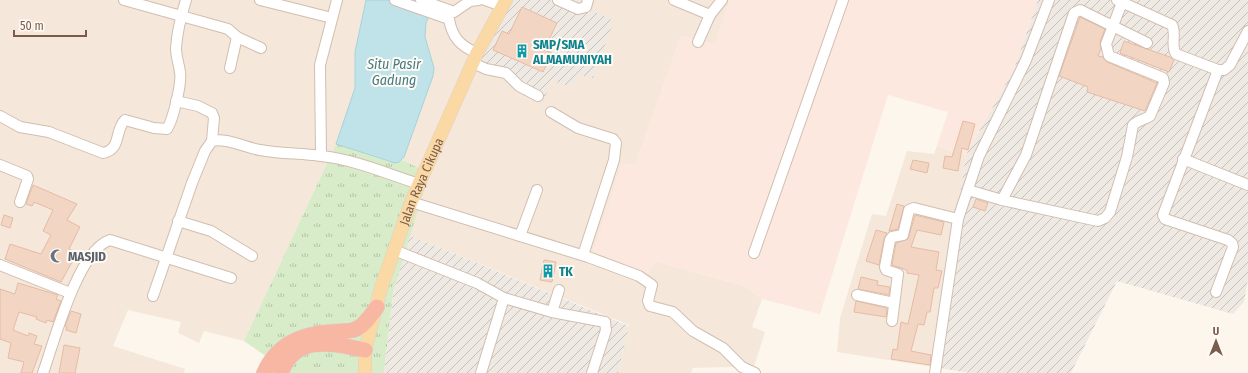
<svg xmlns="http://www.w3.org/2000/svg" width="1248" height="373" font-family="'Fira Sans Condensed',sans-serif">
  <defs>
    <pattern id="industrial-furrows" width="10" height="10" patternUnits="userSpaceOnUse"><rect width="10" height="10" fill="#efe9e4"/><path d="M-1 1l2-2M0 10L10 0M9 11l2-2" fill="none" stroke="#c7c0bb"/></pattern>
    <pattern id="grass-tufts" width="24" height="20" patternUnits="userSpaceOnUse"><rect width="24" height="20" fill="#d8ecc9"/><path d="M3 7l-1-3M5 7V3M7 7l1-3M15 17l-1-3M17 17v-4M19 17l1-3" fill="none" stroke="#b4c2a5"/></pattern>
  </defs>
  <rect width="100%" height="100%" fill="#fdf6ec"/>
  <g fill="#f5e8da">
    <path d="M0,0H366L355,52V88L347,115L336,144L244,341L204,331L199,343L178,333L181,322L128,310L113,346L185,369L184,373H0Z"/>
    <path d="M435,0H730L715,45L681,36L635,166L622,163L648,273L655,261L744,286L762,299L752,327L765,332L753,370L731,367L693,368L691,373H618L629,325L409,235L429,173L402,160L434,68L425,37L426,23Z"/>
    <path d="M937,146L966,155L933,367L837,352L840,318L872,214L886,216L907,151L934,154Z"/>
  </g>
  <path fill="#fde8e0" d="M730,0H1038L1014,69L966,155L937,146L948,112L888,95L820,314L762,299L744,286L655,261L648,273L593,251L622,163L635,166L681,36L714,45Z"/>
  <g fill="url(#industrial-furrows)">
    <path d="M509,0H569L614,21L593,78L576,74L572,87L550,80L544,103L520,95L524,85L474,66Z"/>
    <path d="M1038,0H1248V280L1244,302L1233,314L1117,281L1071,373H970L933,367L966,155L1014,69Z"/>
    <path d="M409,235L629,326L618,373H384L393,294Z"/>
  </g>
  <path fill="url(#grass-tufts)" d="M336,144L390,162L402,160L429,173L393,293L384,373H279L280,366L244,341Z"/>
  <path fill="#bfe3e8" stroke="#a5d3da" d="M366,0H435L426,23L425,37L434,68L433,76L404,157L399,162L395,163L336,144L355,88V52Z"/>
  <g fill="#f3d5c3" stroke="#e6bba3">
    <path d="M522,7L557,23L544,50L552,53L543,72L493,50L502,31L509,34Z"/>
    <path d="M1080,17L1105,29L1100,42L1101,49L1098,56L1103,57L1107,62L1157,83L1145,111L1087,92L1088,87L1059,76Z"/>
    <path d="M1124,41L1170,57L1174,60L1169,72L1120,53Z"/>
    <path d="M963,121L975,124L968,150L962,148L958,171L943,168L945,156L952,157Z"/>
    <path d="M913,160L929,163L927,173L910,169Z"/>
    <path d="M33,185L77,204L67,220L80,227L69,249L77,253L61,282L5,259L10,244L41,254L51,235L43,231L53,210L34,202L32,206L26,204Z"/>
    <path d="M976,199L988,203L985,211L973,207Z"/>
    <path d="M897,204L904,206L898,229L889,231Z"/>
    <path d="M4,215L13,218L10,228L1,225Z"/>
    <path d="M915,215L944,222L941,235L917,230L911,247L939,252L936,270L942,271L938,288H934L930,312H927L924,325L918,324L911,351L931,355L930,365L891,359L893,349L897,350L901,322L908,324L919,275L907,273V270L892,265L896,243L908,239Z"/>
    <path d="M876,230L887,233L884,239L879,265L866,261Z"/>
    <path d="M544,260L556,262L552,282L540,280Z"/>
    <path d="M861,277L878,281L877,285L890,287L889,295L858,289Z"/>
    <path d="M18,283L58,295L56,299L61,301L53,322L47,320L46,323L36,319L37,317L19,312L13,330L28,336L29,333L37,336L34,344L42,346L32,373H21L24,362L8,358L11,343L0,339V289L15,294Z"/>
    <path d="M856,301L887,308L886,317L854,312Z"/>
    <path d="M71,311L81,314L76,333L66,330L67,327L65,326Z"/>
    <path d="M64,345L80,348L75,373H59Z"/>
  </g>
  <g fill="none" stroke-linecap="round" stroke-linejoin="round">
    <g stroke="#d1beb0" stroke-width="12">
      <g id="minor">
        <path d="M124,0L228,29L237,37L261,48"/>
        <path d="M260,0L332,18"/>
        <path d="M395,0L449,19C452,37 460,46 477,53"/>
        <path d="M421,0L454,12L470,1L479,0"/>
        <path d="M485,0L502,6"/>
        <path d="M558,0L578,9L586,7L588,0"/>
        <path d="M674,0L710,15L722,0"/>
        <path d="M1117,0L1172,25C1177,34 1170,45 1176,54L1218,70H1224L1230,65L1248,31"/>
        <path d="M698,42L710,15"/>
        <path d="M473,63L486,69L506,73L519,86L538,96"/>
        <path d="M230,68L237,37"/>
        <path d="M176,101L198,106L212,113L214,118L212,141"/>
        <path d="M551,112L578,128L613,139L616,143L614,160L583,255"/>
        <path d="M0,116L20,127L49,132L103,153C122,149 114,131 125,120L154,128L167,129C173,120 182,83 180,72C179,64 176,57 176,48C177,32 181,16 186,0"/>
        <path d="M321,156L320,65L337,0"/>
        <path d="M1183,159L1248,185"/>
        <path d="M0,165L27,176L28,179L20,202"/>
        <path d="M968,190L1002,200L1026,155L1074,13L1080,10L1147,43"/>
        <path d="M1002,200L1098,221L1105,218L1110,212L1127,157L1133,125C1138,120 1144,120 1150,116L1164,83L1163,78L1109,56L1106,44L1123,0"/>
        <path d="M411,202L588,257L639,276L652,285L648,301L650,306L673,312L693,331L723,348L742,367L755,373"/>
        <path d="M178,221L211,231L252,256"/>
        <path d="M520,236L537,190"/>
        <path d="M394,250L477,283L504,298L481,373"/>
        <path d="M754,253L843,0"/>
        <path d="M0,265L70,293"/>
        <path d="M1216,292L1233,247L1232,243L1228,240L1165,219L1163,215L1218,70"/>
        <path d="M857,295L894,303"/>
        <path d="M153,296L192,183L205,151L212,141C225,137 246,148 260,150C281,154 300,153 321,156C353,159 388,174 419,184"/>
        <path d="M504,298L552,312L605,322L606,330L592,373"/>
        <path d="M552,312L559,290"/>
        <path d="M892,321L898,274L886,270L885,267L890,240L892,237L903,235L909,210L914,208L958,219"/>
        <path d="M43,373C54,342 78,250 110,240L231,278"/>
        <path d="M935,373L958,219L979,156L1026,60L1049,0"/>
      </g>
    </g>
    <g stroke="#dad1cd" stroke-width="14">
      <g id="major">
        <path id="s1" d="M365,373V350L381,288L411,202L477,53L506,0"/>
      </g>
    </g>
    <g stroke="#dad1cd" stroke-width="16">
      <g id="highway">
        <path d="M264,373C277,344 301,334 331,332C339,331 349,332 356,329C365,325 371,315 377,307"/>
        <path d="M281,373C296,333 333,344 365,350"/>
      </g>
    </g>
    <use href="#minor" stroke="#fff" stroke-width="10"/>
    <use href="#major" stroke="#fbd9a5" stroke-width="13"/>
    <use href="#highway" stroke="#f7b7a3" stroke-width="15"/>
  </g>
  <defs>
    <g id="building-bare" transform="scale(1.08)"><path d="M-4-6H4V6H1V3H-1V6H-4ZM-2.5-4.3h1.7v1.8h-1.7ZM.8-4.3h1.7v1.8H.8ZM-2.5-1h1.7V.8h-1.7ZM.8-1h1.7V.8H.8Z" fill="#0f9aa8" stroke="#fffaf3" stroke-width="2.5" paint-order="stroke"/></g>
    <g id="mosque-bare" transform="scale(1.08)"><path d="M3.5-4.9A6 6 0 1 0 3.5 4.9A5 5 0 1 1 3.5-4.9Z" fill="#6b7280" stroke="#fffaf3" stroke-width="2.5" paint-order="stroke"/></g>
  </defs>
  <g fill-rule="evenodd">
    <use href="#building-bare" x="522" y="51"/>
    <use href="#mosque-bare" x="57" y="256"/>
    <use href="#building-bare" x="548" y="271"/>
  </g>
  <g text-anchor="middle" stroke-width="4" stroke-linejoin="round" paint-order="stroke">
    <g font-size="13" font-weight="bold" fill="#0d838f" stroke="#fffaf3" text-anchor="start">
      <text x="533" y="49">SMP/SMA<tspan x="533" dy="15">ALMAMUNIYAH</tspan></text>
      <text x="559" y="276">TK</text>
    </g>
    <g font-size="13" fill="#7a5c4d" stroke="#fffaf3">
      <text dy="5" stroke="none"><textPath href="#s1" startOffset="201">Jalan Raya Cikupa</textPath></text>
    </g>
    <g font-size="13" font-weight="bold" fill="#5b616d" stroke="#fffaf3" text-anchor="start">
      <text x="68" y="261">MASJID</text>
    </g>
    <g font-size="14" font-style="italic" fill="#437c86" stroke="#fffaf3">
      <text x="394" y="69">Situ Pasir<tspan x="394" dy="16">Gadung</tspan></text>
    </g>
  </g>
  <g transform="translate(1216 341)" stroke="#fffaf3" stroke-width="3" paint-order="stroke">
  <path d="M0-3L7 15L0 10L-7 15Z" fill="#7a5c4d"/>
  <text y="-6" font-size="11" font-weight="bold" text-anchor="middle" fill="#7a5c4d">U</text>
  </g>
  <path d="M14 30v6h72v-6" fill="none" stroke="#7a5c4d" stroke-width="2"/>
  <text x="20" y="30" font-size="12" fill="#7a5c4d" stroke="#fffaf3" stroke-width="3" paint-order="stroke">50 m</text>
</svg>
